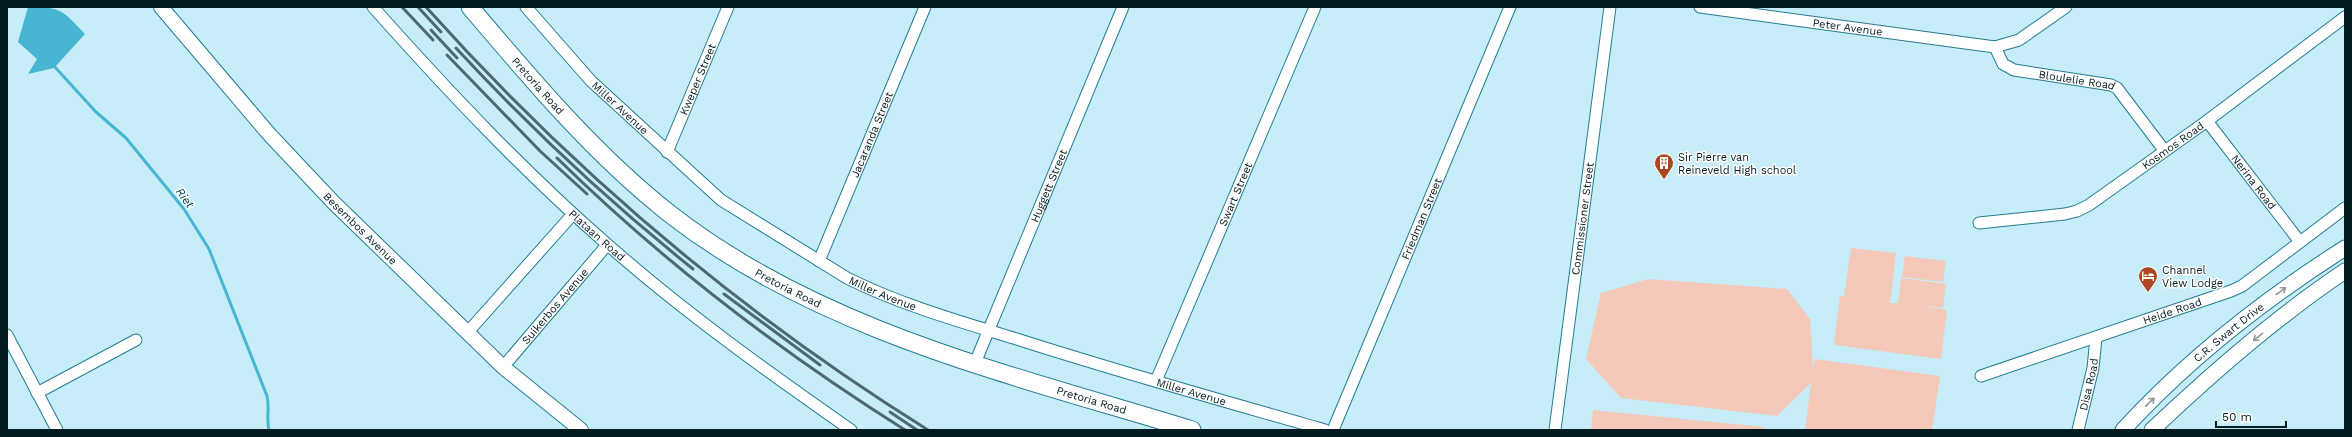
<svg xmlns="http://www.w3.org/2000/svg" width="2352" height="437" font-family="'Work Sans',sans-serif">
  <rect width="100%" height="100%" fill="#c7edf9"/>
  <g fill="#f5c9ba">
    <path d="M1851,248L1896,253L1890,303H1898L1901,278L1946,284L1943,308L1923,306L1947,310L1941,359L1834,345L1840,296L1844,297Z"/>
    <path d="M1905,256L1946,261L1943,282L1902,277Z"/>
    <path d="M1648,279L1787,289L1810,319L1813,368L1815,359L1940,376L1932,430H1805L1811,383L1777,416L1621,398L1586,359L1601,293Z"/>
    <path d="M1593,410L1765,427L1764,430H1591Z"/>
  </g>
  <path fill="#48b5d2" d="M28,7C62,7 62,10 85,34L54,68L28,74L37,59L18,42Z"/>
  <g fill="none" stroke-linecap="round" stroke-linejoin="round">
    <path stroke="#48b5d2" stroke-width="3" d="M53,65L96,112L126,138L184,209L209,249L267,396C270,409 266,418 269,430"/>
    <g stroke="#247b92" stroke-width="13">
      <g id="minor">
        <path id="s1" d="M373,7C447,90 524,172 608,245C684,312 768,372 851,430"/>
        <path id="s2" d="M526,7L591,81L721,200L847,278C903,306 965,323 1023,341C1123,373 1224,401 1325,430"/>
        <path id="s3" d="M1700,7L1995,47L2019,40L2066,7"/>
        <path id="s4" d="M1995,47L2003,64L2014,70L2111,85L2117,88L2164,150"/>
        <path id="s5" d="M2207,121L2300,242"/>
        <path id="s6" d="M667,152L728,7"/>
        <path id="s7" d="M1979,223L2065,214L2077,211L2089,205L2207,121L2345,17"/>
        <path id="s8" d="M819,261L925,7"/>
        <path d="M467,333L573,214"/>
        <path d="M7,335L57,430"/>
        <path id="s9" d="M975,363L1123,7"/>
        <path id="s10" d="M503,367L607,245"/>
        <path id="s11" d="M1981,376L2231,291L2242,286L2345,208"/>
        <path id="s12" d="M1156,381L1315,7"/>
        <path d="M37,393L136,340"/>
        <path id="s13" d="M1333,430L1510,7"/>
        <path id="s14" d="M1555,430L1610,7"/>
        <path id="s15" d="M2078,430L2093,368L2096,338"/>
      </g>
    </g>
    <g stroke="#247b92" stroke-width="16">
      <g id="tertiary">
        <path id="s16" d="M161,7L269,134L333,202L503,367L581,430"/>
      </g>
    </g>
    <g stroke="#247b92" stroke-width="17">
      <g id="secondary">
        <path id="s17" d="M2123,430C2187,360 2265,299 2345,248"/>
        <path d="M2152,430C2212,373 2276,317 2345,271"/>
      </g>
    </g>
    <g stroke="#247b92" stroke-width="19">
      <g id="primary">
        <path id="s18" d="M470,7C532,80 594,154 670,214C820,331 1013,375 1192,430"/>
      </g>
    </g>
    <use href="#minor" stroke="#fff" stroke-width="11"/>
    <use href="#tertiary" stroke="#fff" stroke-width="14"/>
    <use href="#secondary" stroke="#fff" stroke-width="15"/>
    <use href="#primary" stroke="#fff" stroke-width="17"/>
    <g stroke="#4c6972" stroke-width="3">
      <path d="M402,7L433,40"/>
      <path d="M418,7L441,32"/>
      <path d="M426,7C572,170 742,314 928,430"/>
      <path d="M431,30L457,58"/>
      <path d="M456,48C529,127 608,201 693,269"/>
      <path d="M447,55L540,151L587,194"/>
      <path d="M557,158C662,261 781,352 905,430"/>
      <path d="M724,294L820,365"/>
      <path d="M890,412L917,430"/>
    </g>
  </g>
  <defs><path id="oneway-shaft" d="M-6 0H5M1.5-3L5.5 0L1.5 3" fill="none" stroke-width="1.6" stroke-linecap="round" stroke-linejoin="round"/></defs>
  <g stroke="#8e989b">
    <use href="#oneway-shaft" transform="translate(2281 291) rotate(-36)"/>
    <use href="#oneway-shaft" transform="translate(2258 337) rotate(141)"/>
    <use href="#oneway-shaft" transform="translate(2150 402) rotate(-44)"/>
  </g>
  <defs>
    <g id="building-pin" transform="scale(1)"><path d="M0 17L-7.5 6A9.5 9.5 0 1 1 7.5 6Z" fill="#ad4622" stroke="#fff"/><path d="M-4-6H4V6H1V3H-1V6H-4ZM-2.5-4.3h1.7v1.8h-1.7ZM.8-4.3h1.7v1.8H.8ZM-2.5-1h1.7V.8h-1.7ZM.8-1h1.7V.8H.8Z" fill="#fff"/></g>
    <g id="hotel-pin" transform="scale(1)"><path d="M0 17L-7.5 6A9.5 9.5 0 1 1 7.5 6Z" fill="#ad4622" stroke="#fff"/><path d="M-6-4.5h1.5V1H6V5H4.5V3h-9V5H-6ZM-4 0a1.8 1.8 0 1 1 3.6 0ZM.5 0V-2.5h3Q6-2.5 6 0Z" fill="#fff"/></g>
  </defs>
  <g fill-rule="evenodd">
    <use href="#building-pin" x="1664" y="163"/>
    <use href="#hotel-pin" x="2148" y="276"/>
  </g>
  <g text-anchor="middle" stroke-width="3" stroke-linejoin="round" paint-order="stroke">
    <g font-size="11" fill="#031b21" stroke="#fff">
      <text dy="4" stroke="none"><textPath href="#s3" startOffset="149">Peter Avenue</textPath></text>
      <text dy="4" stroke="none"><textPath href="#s6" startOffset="79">Kweper Street</textPath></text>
      <text dy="4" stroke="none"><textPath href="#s4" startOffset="95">Bloulelie Road</textPath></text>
      <text dy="4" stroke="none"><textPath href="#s18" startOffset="104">Pretoria Road</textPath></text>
      <text dy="4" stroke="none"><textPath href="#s2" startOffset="138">Miller Avenue</textPath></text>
      <text dy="4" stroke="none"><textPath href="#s8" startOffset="137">Jacaranda Street</textPath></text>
      <text dy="4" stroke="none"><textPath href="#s7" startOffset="215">Kosmos Road</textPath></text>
      <text dy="4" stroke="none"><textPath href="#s5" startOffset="77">Nerina Road</textPath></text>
      <text dy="4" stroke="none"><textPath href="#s9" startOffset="192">Huggett Street</textPath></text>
      <text dy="4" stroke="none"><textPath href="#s12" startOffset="203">Swart Street</textPath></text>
      <text dy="4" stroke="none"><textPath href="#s13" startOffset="229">Friedman Street</textPath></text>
      <text dy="4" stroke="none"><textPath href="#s14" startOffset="213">Commissioner Street</textPath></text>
      <text dy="4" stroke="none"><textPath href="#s16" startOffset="298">Besembos Avenue</textPath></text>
      <text dy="4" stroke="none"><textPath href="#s1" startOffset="320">Plataan Road</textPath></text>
      <text dy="4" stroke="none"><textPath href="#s18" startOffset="428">Pretoria Road</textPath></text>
      <text dy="4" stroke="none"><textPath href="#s2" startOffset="462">Miller Avenue</textPath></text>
      <text dy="4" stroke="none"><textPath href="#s10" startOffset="80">Suikerbos Avenue</textPath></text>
      <text dy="4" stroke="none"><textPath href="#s11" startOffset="202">Heide Road</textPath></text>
      <text dy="4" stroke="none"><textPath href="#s17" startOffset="144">C.R. Swart Drive</textPath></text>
      <text dy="4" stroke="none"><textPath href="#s15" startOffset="47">Disa Road</textPath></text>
      <text dy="4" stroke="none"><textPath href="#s2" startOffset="786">Miller Avenue</textPath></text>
      <text dy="4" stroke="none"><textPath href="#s18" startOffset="752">Pretoria Road</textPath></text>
    </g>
    <g font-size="11" fill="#031b21" stroke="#fff" text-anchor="start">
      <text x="1678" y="161">Sir Pierre van<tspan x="1678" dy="13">Reineveld High school</tspan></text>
      <text x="2162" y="274">Channel<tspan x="2162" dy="13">View Lodge</tspan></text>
    </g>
    <g font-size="12" font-style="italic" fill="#004453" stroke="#fff">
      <text transform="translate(185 198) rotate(53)" y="4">Riet</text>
    </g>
  </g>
  <rect width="2352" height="437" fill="none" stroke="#031b21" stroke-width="16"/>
  <path d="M2216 421v6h70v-6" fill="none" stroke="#031b21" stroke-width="2"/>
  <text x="2222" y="421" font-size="12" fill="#031b21" stroke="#ffffff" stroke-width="3" paint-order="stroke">50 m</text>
</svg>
